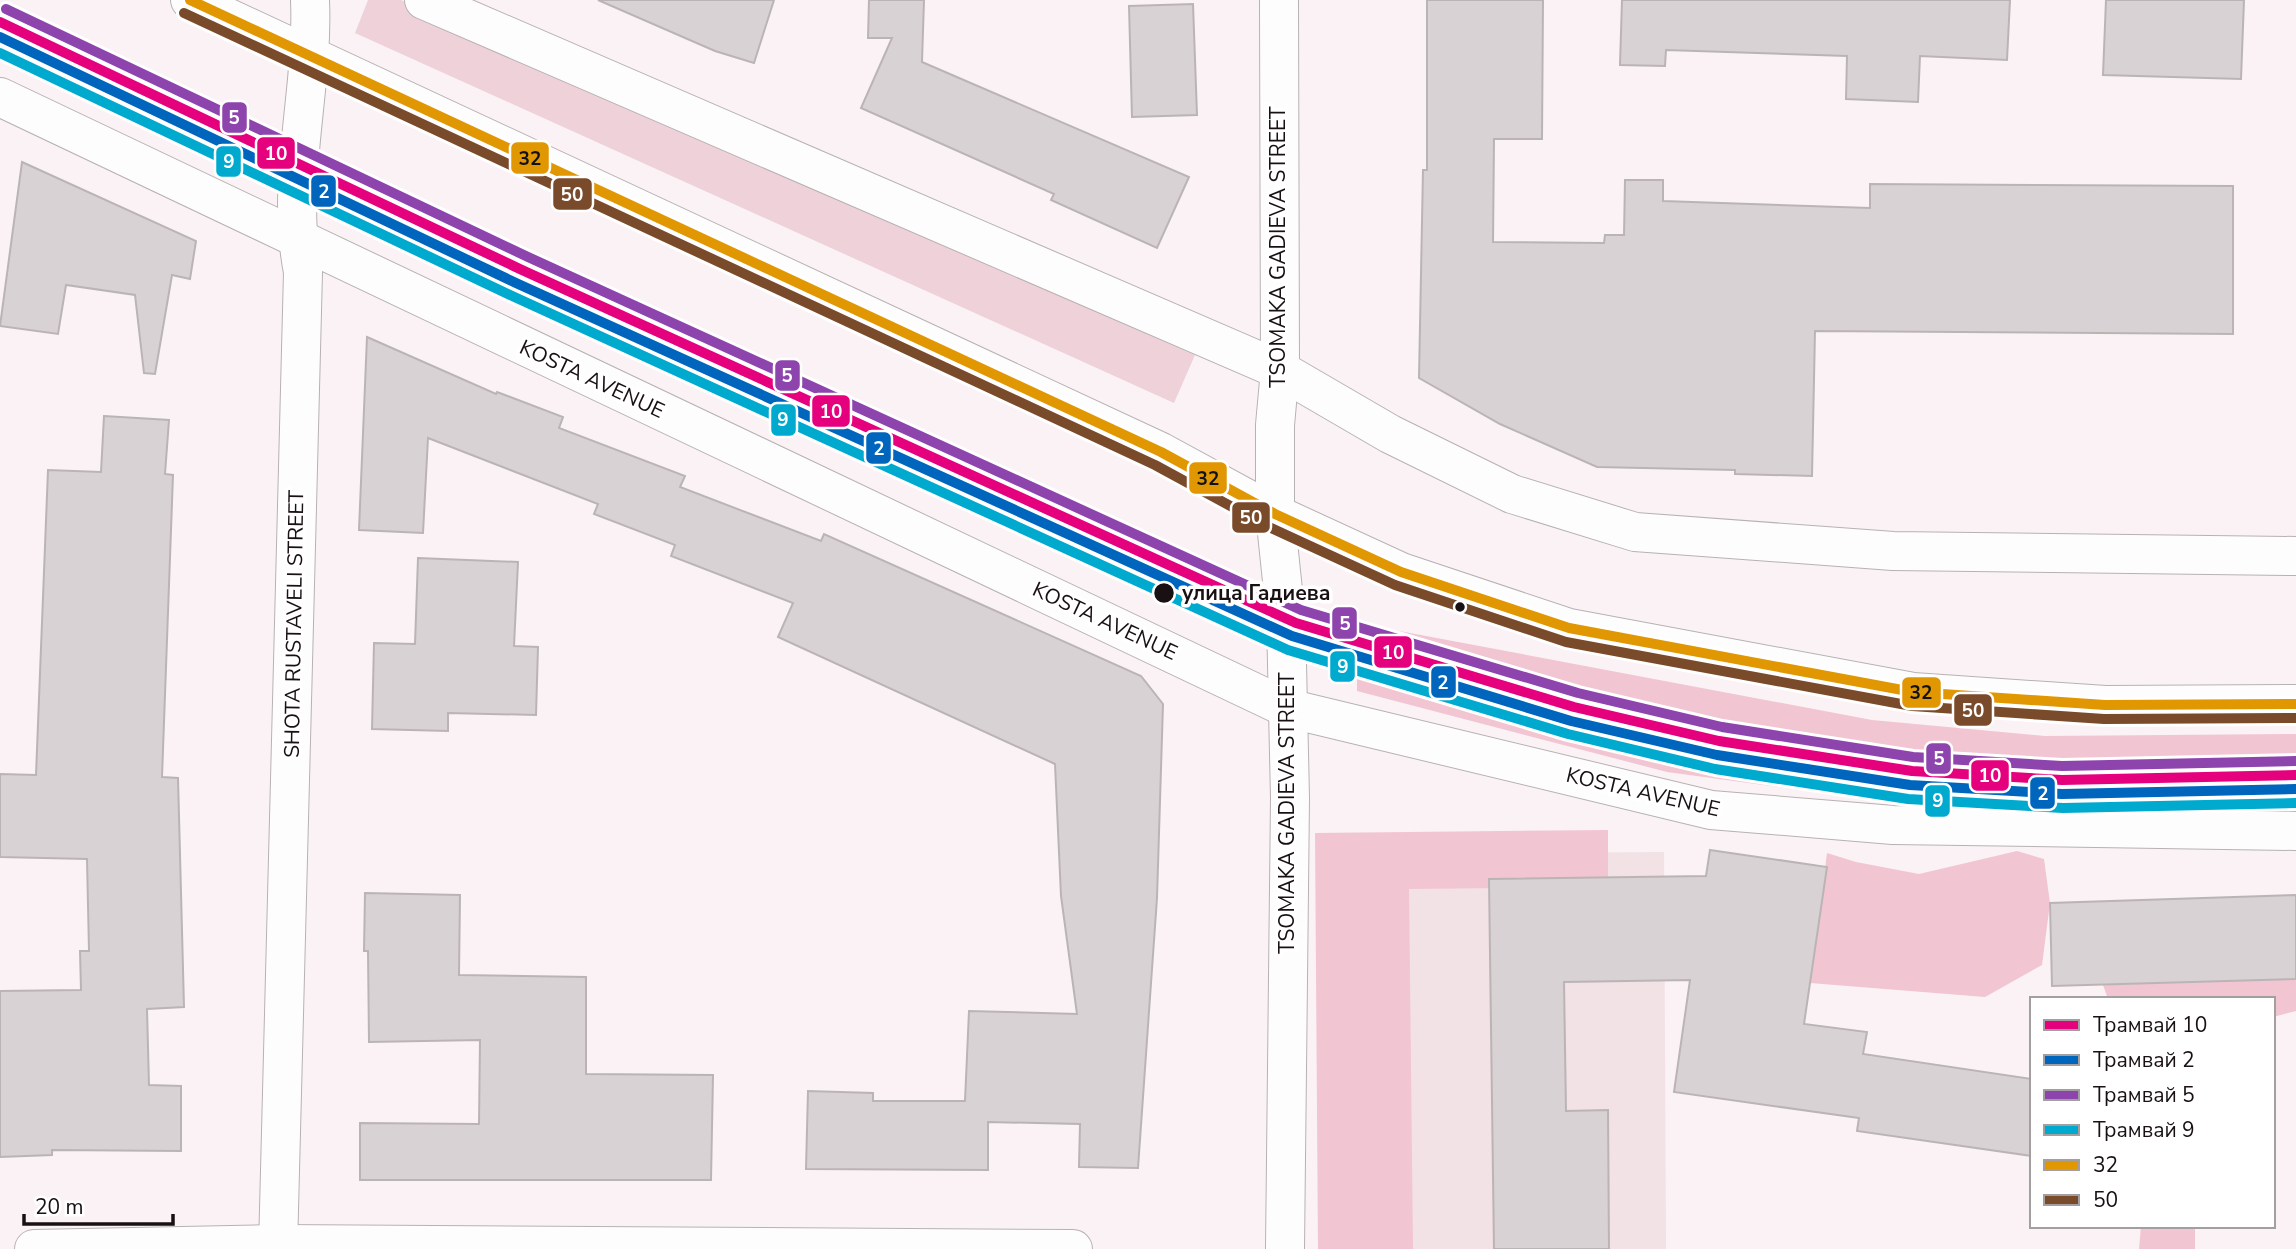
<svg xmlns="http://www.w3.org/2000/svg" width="2296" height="1249" font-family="'Nunito Sans',sans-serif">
  <rect width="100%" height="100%" fill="#faf2f4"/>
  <path fill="#f2e1e5" d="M1664,852L1666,1249H1377L1374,854Z"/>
  <path fill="#efd2d9" d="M368,0H401L1195,355L1174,403L355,33Z"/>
  <g fill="#f2c5d2">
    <path d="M1378,627L1872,720L2045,736L2296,734V813L1957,811L1667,772L1357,691V661Z"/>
    <path d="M1608,830V887L1409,889L1413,1249H1318L1315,833Z"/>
    <path d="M2017,851L2044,859L2050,903L2042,965L1985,997L1810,983L1827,853L1856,862L1919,874Z"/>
    <path d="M2296,979V1011L2273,1017V999H2108L2103,985Z"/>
    <path d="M2141,1226H2195V1249H2139Z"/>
  </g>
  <g fill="#d9d2d4" stroke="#bbb4b5" stroke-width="2">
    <path d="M598,0H774L754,63L715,51Z"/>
    <path d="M869,0H924L922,62L1189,177L1157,248L1051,200L1054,194L861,108L892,38H868Z"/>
    <path d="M1427,0H1543L1542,139H1494L1493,242L1604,243L1605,235H1624L1625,180H1663V201L1870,208V184L2233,186V334L1815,331L1812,476L1735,474V470L1597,467L1500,424L1419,378L1423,170H1427Z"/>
    <path d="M1622,0H2010L2007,60L1920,56L1918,102L1846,99L1847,56L1666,50L1665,66L1620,65Z"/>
    <path d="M2106,0H2244L2241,79L2103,75Z"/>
    <path d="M1193,4L1197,115L1132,117L1129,6Z"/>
    <path d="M22,162L196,241L190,279L172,275L155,374L144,373L135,295L66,285L58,334L0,326Z"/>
    <path d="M367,337L496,394L497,392L563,417L559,428L685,476L680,487L821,541L824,534L1141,676L1163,704L1157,898L1138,1168L1079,1167L1080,1124L988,1122V1170L806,1169L808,1091L873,1093V1101H965L969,1011L1077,1014L1061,896L1055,764L778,637L793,603L671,556L675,545L594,514L598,504L428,438L423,533L359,530Z"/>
    <path d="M104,416L169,420L165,474L173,475L162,777L178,778L184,1007L147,1009L149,1085L181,1086V1151L52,1150V1155L0,1157V991L81,990L80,951H89L87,859L0,857V774L36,775L48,470L101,472Z"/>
    <path d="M418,558L518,562L514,646L538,647L536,715L448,713V731L372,729L374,643L415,644Z"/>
    <path d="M1710,850L1827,867L1804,1024L1867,1032L1863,1054L2032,1079V1156L1857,1131L1859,1118L1674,1092L1690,980L1564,982L1566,1111L1608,1110L1609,1249H1494L1489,879L1706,876Z"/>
    <path d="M365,893L460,895L459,975L586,977V1074L713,1075L711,1180H360V1123L479,1124L480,1040L369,1042L368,951H364Z"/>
    <path d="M2296,895V979L2052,986L2050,903Z"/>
  </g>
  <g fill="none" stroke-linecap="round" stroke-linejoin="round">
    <g stroke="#b8b1b3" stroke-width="40">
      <g id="street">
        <path d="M424,0L1280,370L1390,434L1512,494L1635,532L1893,551L2296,556"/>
        <path d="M0,97L1287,708L1711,810L1893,825L2296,831"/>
        <path d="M34,1249L278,1244L1073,1249"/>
        <path d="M278,1249L303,272C285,181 314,91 310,0"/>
      </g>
    </g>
    <g stroke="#b8b1b3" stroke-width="40">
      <path id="secondary" d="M1279,0L1280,370L1275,425V514L1286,619L1290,798L1285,1249"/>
    </g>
    <g stroke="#b8b1b3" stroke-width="40">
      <path id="primary" d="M190,0L1161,452L1275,514L1401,572L1569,628L1913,692L2105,705L2296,704"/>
    </g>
    <use href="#street" stroke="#fefdfd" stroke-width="38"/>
    <use href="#secondary" stroke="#fefdfd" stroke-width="38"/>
    <use href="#primary" stroke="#fefdfd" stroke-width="38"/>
    <g stroke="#fff" stroke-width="16">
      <path id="bus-1" d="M190,0L1161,452L1275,514L1401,572L1569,628L1913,692L2105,705L2296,704"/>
    </g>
    <g stroke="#fff" stroke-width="16">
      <path id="bus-2" d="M184,13L1155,465L1269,527L1395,585L1566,642L1912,706L2104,719L2296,718"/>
    </g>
    <use href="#bus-1" stroke="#e19702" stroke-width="10"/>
    <use href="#bus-2" stroke="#7a4b2a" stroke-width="10"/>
    <g stroke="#fff" stroke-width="16">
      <path id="tram-1" d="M0,22L522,270L1296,623L1574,707L1719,741L1912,771L2062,780L2296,775"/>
    </g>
    <g stroke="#fff" stroke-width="16">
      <path id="tram-2" d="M0,37L516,283L1292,636L1571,721L1717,755L1910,785L2062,794L2296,789"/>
    </g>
    <g stroke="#fff" stroke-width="16">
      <path id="tram-3" d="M6,9L528,257L1301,610L1578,693L1722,727L1913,757L2062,766L2296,761"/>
    </g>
    <g stroke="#fff" stroke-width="16">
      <path id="tram-4" d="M0,53L510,295L1288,650L1568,734L1715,769L1908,799L2063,808L2296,803"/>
    </g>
    <use href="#tram-1" stroke="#e5007d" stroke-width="10"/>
    <use href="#tram-2" stroke="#0065bd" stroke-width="10"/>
    <use href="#tram-3" stroke="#8e44ad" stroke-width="10"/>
    <use href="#tram-4" stroke="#00a9ce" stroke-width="10"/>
  </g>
  <g fill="#181012" stroke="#fff" stroke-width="2.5">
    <circle cx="1164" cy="593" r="11"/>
    <circle cx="1460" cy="607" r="6"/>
  </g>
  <g text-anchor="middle" stroke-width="7" stroke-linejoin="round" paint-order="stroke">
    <g font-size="21" fill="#181012" stroke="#fff">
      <text transform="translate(1278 247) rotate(-90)" y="7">TSOMAKA GADIEVA STREET</text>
      <text transform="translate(592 379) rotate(25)" y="7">KOSTA AVENUE</text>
      <text transform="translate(1105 621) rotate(25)" y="7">KOSTA AVENUE</text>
      <text transform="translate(294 624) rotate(-89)" y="7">SHOTA RUSTAVELI STREET</text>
      <text transform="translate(1643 792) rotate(13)" y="7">KOSTA AVENUE</text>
      <text transform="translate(1287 813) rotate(-90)" y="7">TSOMAKA GADIEVA STREET</text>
    </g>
    <g font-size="21" font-weight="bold" fill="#181012" stroke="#fff" text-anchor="start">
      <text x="1182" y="600">улица Гадиева</text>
    </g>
  </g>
  <g stroke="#fff" stroke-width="2.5">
    <rect x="221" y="101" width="27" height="33" rx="7" fill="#8e44ad"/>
    <rect x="256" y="136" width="40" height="34" rx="7" fill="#e5007d"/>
    <rect x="510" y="141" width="40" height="34" rx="7" fill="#e19702"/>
    <rect x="215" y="145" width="27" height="33" rx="7" fill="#00a9ce"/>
    <rect x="310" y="174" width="27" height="34" rx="7" fill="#0065bd"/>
    <rect x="552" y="177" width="41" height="34" rx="7" fill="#7a4b2a"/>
    <rect x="774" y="359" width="27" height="33" rx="7" fill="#8e44ad"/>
    <rect x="811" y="394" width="40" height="34" rx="7" fill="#e5007d"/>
    <rect x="770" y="403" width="27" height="34" rx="7" fill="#00a9ce"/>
    <rect x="865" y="431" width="27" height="34" rx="7" fill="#0065bd"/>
    <rect x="1188" y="461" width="40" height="34" rx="7" fill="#e19702"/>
    <rect x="1231" y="501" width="40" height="33" rx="7" fill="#7a4b2a"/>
    <rect x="1331" y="606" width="27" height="34" rx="7" fill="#8e44ad"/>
    <rect x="1373" y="635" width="40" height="34" rx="7" fill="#e5007d"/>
    <rect x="1329" y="650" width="27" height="33" rx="7" fill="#00a9ce"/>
    <rect x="1430" y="665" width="27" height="34" rx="7" fill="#0065bd"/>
    <rect x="1901" y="676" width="41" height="33" rx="7" fill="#e19702"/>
    <rect x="1953" y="693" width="40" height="34" rx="7" fill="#7a4b2a"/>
    <rect x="1925" y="742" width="27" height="33" rx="7" fill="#8e44ad"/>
    <rect x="1970" y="759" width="40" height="33" rx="7" fill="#e5007d"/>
    <rect x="2029" y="776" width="27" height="34" rx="7" fill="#0065bd"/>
    <rect x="1924" y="784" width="27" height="34" rx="7" fill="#00a9ce"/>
  </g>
  <g font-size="19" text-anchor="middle" font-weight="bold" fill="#fff">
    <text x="234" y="124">5</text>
    <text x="276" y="160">10</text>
    <text x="229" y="168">9</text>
    <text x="324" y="198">2</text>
    <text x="572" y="201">50</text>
    <text x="787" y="382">5</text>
    <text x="831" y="418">10</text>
    <text x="783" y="426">9</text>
    <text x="879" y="455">2</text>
    <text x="1251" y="524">50</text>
    <text x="1345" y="630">5</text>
    <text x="1393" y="659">10</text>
    <text x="1343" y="673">9</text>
    <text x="1443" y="689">2</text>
    <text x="1973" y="717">50</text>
    <text x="1939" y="765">5</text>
    <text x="1990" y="782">10</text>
    <text x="2043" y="800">2</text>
    <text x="1938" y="807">9</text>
  </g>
  <g font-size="19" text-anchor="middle" font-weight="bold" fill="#111">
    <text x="530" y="165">32</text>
    <text x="1208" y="485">32</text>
    <text x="1921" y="699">32</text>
  </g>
  <rect x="2030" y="997" width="245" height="231" fill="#ffffff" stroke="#a39fa0" stroke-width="2"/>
  <rect x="2044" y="1020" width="35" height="10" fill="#e5007d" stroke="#a39fa0" stroke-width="2"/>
  <text x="2093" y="1032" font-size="21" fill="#181012">Трамвай 10</text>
  <rect x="2044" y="1055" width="35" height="10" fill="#0065bd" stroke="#a39fa0" stroke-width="2"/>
  <text x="2093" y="1067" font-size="21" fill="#181012">Трамвай 2</text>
  <rect x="2044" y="1090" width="35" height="10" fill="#8e44ad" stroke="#a39fa0" stroke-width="2"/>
  <text x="2093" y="1102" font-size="21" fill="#181012">Трамвай 5</text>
  <rect x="2044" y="1125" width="35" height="10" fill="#00a9ce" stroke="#a39fa0" stroke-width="2"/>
  <text x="2093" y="1137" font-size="21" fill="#181012">Трамвай 9</text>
  <rect x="2044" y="1160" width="35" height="10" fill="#e19702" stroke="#a39fa0" stroke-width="2"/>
  <text x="2093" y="1172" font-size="21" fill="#181012">32</text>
  <rect x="2044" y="1195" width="35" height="10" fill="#7a4b2a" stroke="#a39fa0" stroke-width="2"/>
  <text x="2093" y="1207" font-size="21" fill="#181012">50</text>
  <path d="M24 1214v10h149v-10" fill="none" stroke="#181012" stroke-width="3.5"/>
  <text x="35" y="1214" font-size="21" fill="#181012" stroke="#ffffff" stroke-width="5" paint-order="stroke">20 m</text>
</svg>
